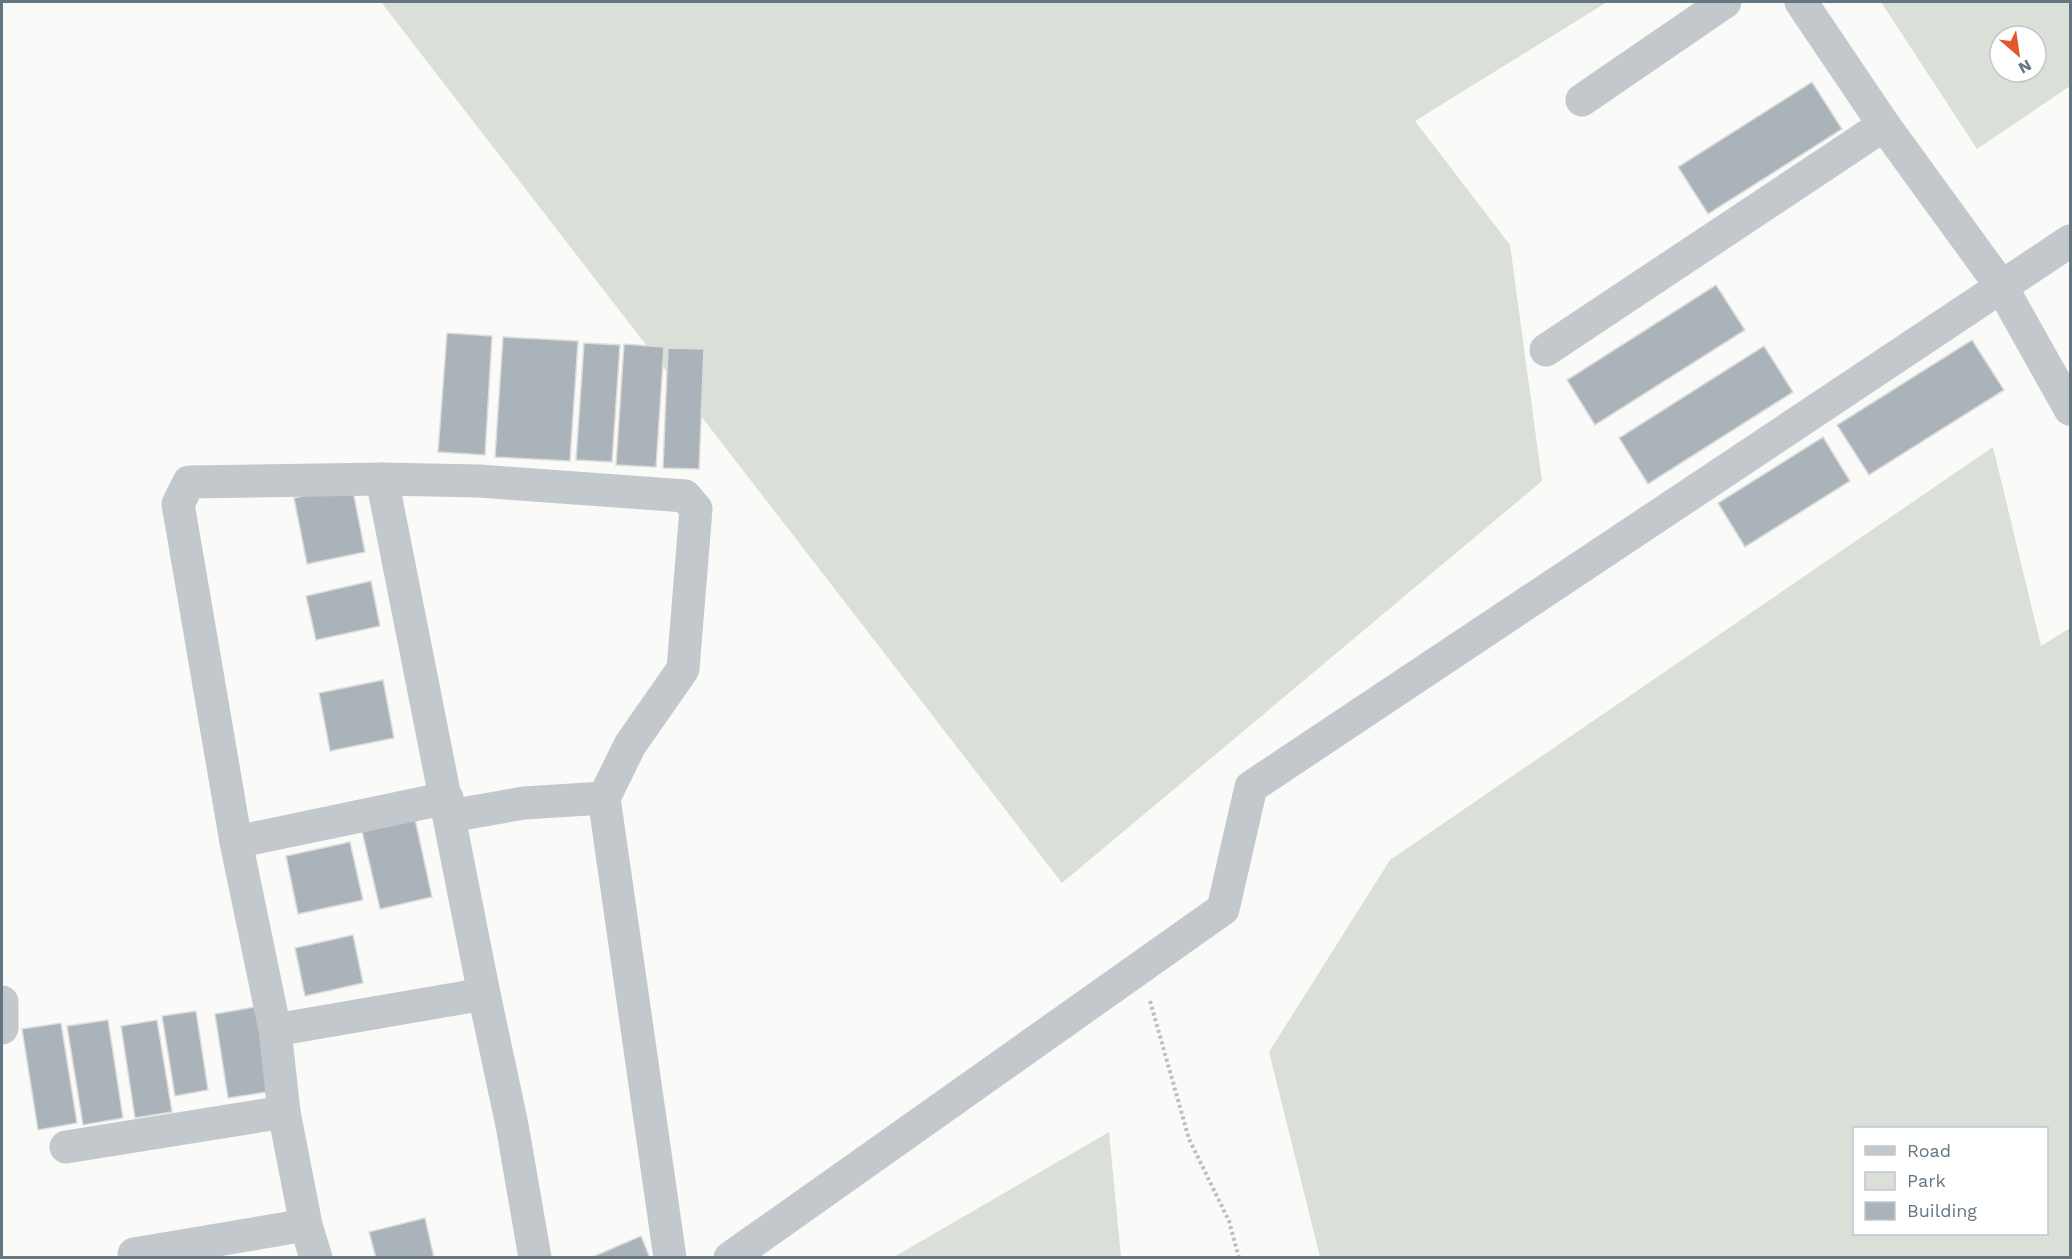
<svg xmlns="http://www.w3.org/2000/svg" width="2072" height="1259" font-family="'Work Sans',sans-serif">
  <rect width="100%" height="100%" fill="#fafaf8"/>
  <g fill="#dadfd7" fill-rule="evenodd">
    <path d="M381,2H1607L1415,121L1510,245L1542,481L1062,883Z"/>
    <path d="M1881,2H2070V86L1977,149ZM2000,36H2036V72H2000Z"/>
    <path d="M1993,447L2041,646L2070,628V1257H1320L1269,1052L1390,860ZM1854,1128H2046V1234H1854Z"/>
    <path d="M1109,1132L1121,1257H894Z"/>
  </g>
  <g fill="#aab3b9" stroke="#dcdcda" stroke-width="1.5">
    <path d="M1812,82L1842,129L1708,214L1678,167Z"/>
    <path d="M1716,285L1745,330L1595,425L1567,380Z"/>
    <path d="M447,333L492,336L485,455L438,452Z"/>
    <path d="M503,337L578,341L570,461L495,457Z"/>
    <path d="M1972,340L2004,390L1869,475L1837,425Z"/>
    <path d="M584,343L620,345L612,462L576,460Z"/>
    <path d="M624,344L664,347L656,467L616,465Z"/>
    <path d="M1764,346L1793,392L1648,484L1619,438Z"/>
    <path d="M668,348L704,349L699,469L663,468Z"/>
    <path d="M1823,437L1850,481L1745,547L1718,503Z"/>
    <path d="M352,486L365,552L307,564L294,498Z"/>
    <path d="M371,581L380,626L316,640L306,596Z"/>
    <path d="M383,680L394,738L330,751L319,693Z"/>
    <path d="M415,819L432,897L380,909L362,831Z"/>
    <path d="M350,842L363,900L298,914L286,856Z"/>
    <path d="M353,935L363,983L305,996L295,948Z"/>
    <path d="M260,1006L273,1091L228,1098L215,1014Z"/>
    <path d="M196,1011L208,1090L175,1096L162,1016Z"/>
    <path d="M108,1020L123,1118L83,1125L67,1026Z"/>
    <path d="M157,1020L172,1112L135,1118L121,1026Z"/>
    <path d="M61,1023L77,1123L38,1130L22,1029Z"/>
    <path d="M425,1218L434,1258H376L369,1232Z"/>
    <path d="M641,1236L650,1258H590Z"/>
  </g>
  <g fill="none" stroke-linecap="round" stroke-linejoin="round">
    <path stroke="#bbbfc2" stroke-width="4" stroke-dasharray="3 3" stroke-linecap="butt" d="M1150,1001L1189,1139L1229,1221L1239,1258"/>
    <g stroke="#c3c8cc" stroke-width="33">
      <path d="M1801,2L1884,125L2001,286L2070,409"/>
      <path d="M1582,100L1725,2"/>
      <path d="M1546,350L1884,125"/>
      <path d="M382,479L484,994L512,1125L535,1258"/>
      <path d="M450,816L524,803L604,798L670,1258"/>
      <path d="M236,842L447,798"/>
      <path d="M2,1002V1028"/>
      <path d="M275,1030L484,994"/>
      <path d="M66,1147L284,1112"/>
      <path d="M134,1254L306,1225"/>
      <path d="M316,1258L306,1225L284,1112L275,1030L236,842L178,504L189,482L382,479L479,481L685,496L696,509L683,669L630,745L604,798"/>
      <path d="M730,1258L1223,909L1251,787L2070,241"/>
    </g>
  </g>
  <rect width="2072" height="1259" fill="none" stroke="#657683" stroke-width="6"/>
  <rect x="1853" y="1127" width="195" height="108" fill="#ffffff" stroke="#c1c8cd" stroke-width="1.5"/>
  <rect x="1865" y="1146" width="30" height="9" fill="#c3c8cc" stroke="#c1c8cd" stroke-width="1.5"/>
  <text x="1907" y="1157" font-size="18" fill="#657683">Road</text>
  <rect x="1865" y="1172" width="30" height="18" fill="#dadfd7" stroke="#c1c8cd" stroke-width="1.5"/>
  <text x="1907" y="1187" font-size="18" fill="#657683">Park</text>
  <rect x="1865" y="1202" width="30" height="18" fill="#aab3b9" stroke="#c1c8cd" stroke-width="1.5"/>
  <text x="1907" y="1217" font-size="18" fill="#657683">Building</text>
  <g transform="translate(2018 54) rotate(151)"><circle r="28" fill="#ffffff" stroke="#c1c8cd" stroke-width="1.5"/>
  <path d="M0-4.5L10 22L0 15L-10 22Z" fill="#e4572e"/>
  <text y="-9" font-size="16" font-weight="bold" text-anchor="middle" fill="#657683">N</text>
  </g>
</svg>
